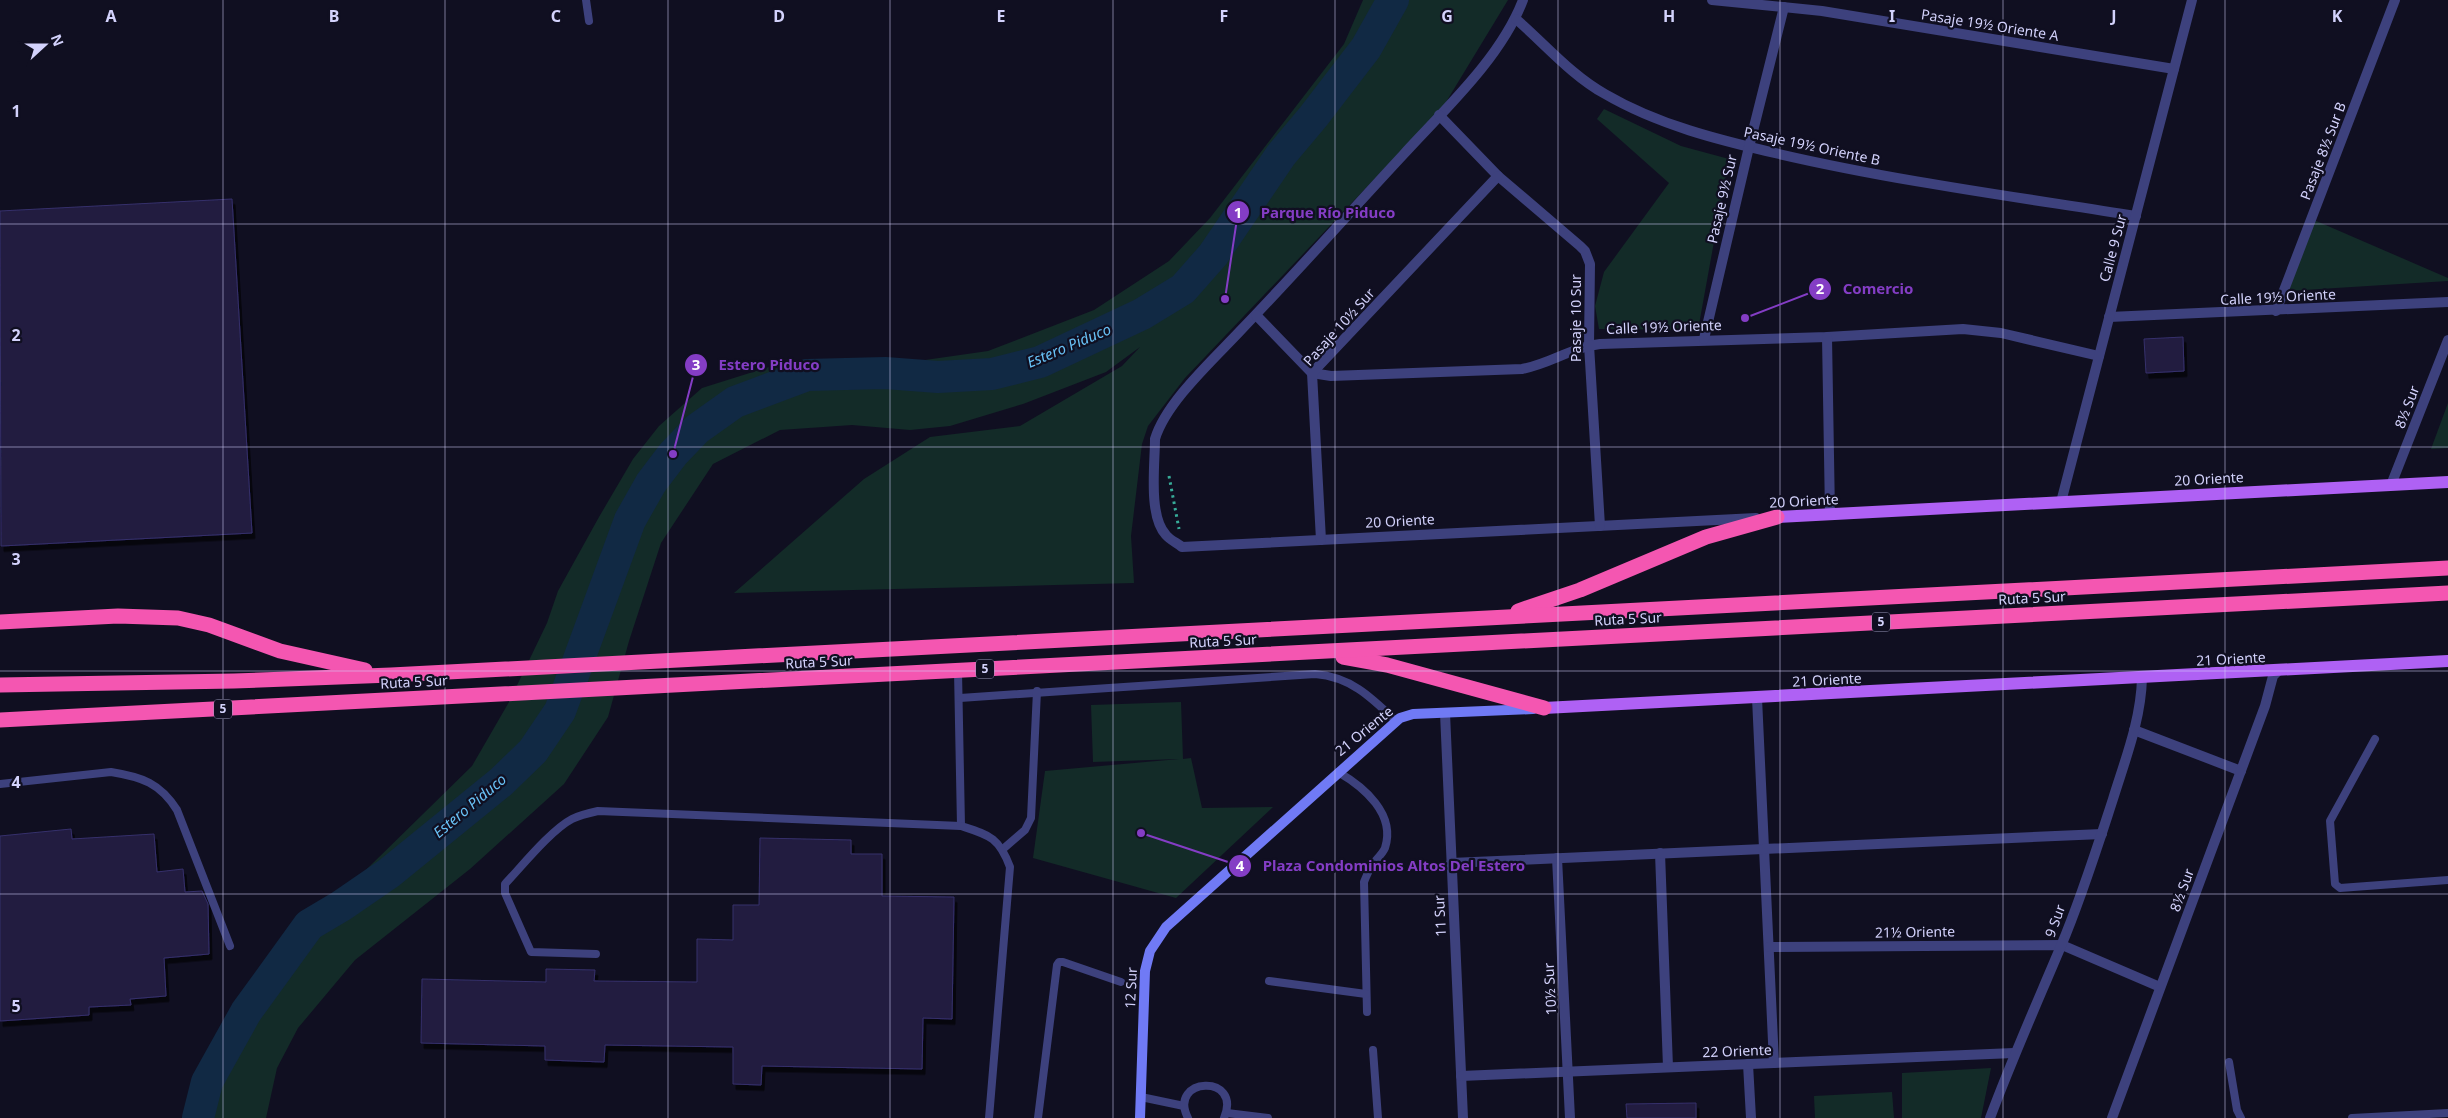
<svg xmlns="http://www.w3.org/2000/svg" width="2448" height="1118" font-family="'Noto Sans',sans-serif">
  <defs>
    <filter id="shadow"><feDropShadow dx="3" dy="5.5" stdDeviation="0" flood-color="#0009"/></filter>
  </defs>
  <rect width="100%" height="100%" fill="#100f21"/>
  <g fill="#132b28">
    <path d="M1363,0H1508L1443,107L1185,378L1148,426L1142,444L1131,536L1134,583L734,593L864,479L930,437L1020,426L1122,366L1140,347L1106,372L1023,404L950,426L910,430L852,425L780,430L713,464L661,543L629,641L608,717L564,784L470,869L355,960L298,1028L277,1068L266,1118H212L219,1069L231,1035L276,958L472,766L509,702L547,623L558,591L599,517L633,459L659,426L702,388L772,366L815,362L904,363L988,351L1094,310L1169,261L1210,218L1344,44Z"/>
    <path d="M1604,109L1681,146L1729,159L1698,330L1599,329L1595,306L1604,272L1669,183L1597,119Z"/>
    <path d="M2314,220L2448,278V281L2288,291Z"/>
    <path d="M2448,403V448L2431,449Z"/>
    <path d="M1181,702L1183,759L1191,758L1202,808L1273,807L1176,898L1033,858L1045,771L1179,759L1093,762L1091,705Z"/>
    <path d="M1991,1068L1981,1118H1902V1073Z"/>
    <path d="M1892,1092L1894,1118H1815L1814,1096Z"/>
  </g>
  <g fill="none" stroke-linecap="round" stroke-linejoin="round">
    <path stroke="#112944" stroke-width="32" d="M198,1118L207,1082L246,1012L309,925L341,906L389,873L501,782L533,751L560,711L630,520L651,483L673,454L697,429L735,402L807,375L885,373L938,377L992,374L1040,362L1142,314L1183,289L1213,255L1281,155L1313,117L1366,48L1393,0"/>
  </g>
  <g fill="#201c41" stroke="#36306b" filter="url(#shadow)">
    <path d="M232,199L252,533L1,546L0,211Z"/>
    <path d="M2183,337L2184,371L2146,373L2144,339Z"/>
    <path d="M71,829L72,839L154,834L157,872L183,869L185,892L202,891L208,904L209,954L164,958L166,996L130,999L131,1005L89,1007V1015L0,1021V836Z"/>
    <path d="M760,838L851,840V854H882V896L954,897L952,1019L923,1018L922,1069L762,1066L761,1085L733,1084V1047L605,1045L604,1062L545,1060V1046L421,1043L422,979L546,982V969L595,970L594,981L697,982V939L733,940V905H759Z"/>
    <path d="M1696,1103V1118H1627L1626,1104Z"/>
  </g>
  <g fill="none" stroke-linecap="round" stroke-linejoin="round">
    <path stroke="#37ac99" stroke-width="3" stroke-dasharray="2.5 4" stroke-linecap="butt" d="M1169,476L1179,529"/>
    <g stroke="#3d417d" stroke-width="8">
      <path d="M586,0L589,21"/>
      <path d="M958,671L961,826"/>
      <path d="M960,698L1315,674C1351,677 1371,697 1396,721"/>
      <path d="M2375,739L2330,821L2335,884L2340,888L2448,880"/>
      <path d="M1338,772C1364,787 1396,814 1385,848C1382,855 1374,861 1371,867C1368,872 1366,877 1364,882L1367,1012"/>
      <path d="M0,784L111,772C142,777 160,783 177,810L230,946"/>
      <path d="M1003,849L1025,830L1031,818L1037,691"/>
      <path d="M596,954L531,952L505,893V884C522,866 551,830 572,819C580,815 589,813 598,811L961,826C989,835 999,837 1010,867L989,1118"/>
      <path d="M1269,981L1366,994"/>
      <path d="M1373,1050L1378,1118"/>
      <path d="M2229,1062L2237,1110L2241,1118"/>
      <path d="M1141,1097L1184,1106"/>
      <path d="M1227,1113L1268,1118"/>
      <path d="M1038,1118L1057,965L1059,962H1063L1121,982"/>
      <path d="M1188,1118C1167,1077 1243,1073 1224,1118"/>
      <path d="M2352,1118L2448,1113"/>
    </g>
    <g stroke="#3d417d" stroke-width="10">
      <path d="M1523,0C1501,58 1444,110 1403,155C1349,213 1296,273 1241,330C1214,359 1166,402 1155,439C1155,464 1148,516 1166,535C1170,540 1177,543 1182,547L1756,518"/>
      <path d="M1712,0L1822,11L2174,69"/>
      <path d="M1516,19C1545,44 1571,75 1605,94C1658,125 1719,140 1779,154C1896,181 2017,197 2136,216"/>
      <path d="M1439,115L1498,176L1580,246L1585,251L1590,264L1589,345L1600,526"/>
      <path d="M2276,311L2395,0"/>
      <path d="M1256,315L1312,373L1331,376L1522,369C1550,364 1572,347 1600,344L1827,337L1963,329L2001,333L2099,356"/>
      <path d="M2109,317L2448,302"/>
      <path d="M1827,337L1830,514"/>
      <path d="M1704,339L1749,147L1784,7"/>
      <path d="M2391,485L2448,340"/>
      <path d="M2061,502L2192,0"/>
      <path d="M1321,540L1312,373L1498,176"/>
      <path d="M1757,698L1774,1063"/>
      <path d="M1445,713L1463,1118"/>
      <path d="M2134,730L2241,771"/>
      <path d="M1660,853L1668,1067"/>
      <path d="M1557,858L1570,1118"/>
      <path d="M1451,863L2102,834"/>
      <path d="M1769,947L2062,945L2160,987"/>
      <path d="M1748,1064L1751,1118"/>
      <path d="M1461,1076L2014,1053"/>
      <path d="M1990,1118C2012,1059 2037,1003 2061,946C2081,899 2097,848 2113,799C2125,760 2141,720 2142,678"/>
      <path d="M2112,1118L2265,706L2273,676L2277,672"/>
    </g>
    <path stroke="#707af5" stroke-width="10" d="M1140,1118L1145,971L1150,951L1166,927L1400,718L1413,714L1533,709"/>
    <g stroke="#af61f4" stroke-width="12">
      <path d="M1777,517L2448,482"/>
      <path d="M1544,708L2448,661"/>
    </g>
    <g stroke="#f456b1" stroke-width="15">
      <path d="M1518,611L1580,590L1706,537L1777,517"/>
      <path d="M0,622L118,616L178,618L209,625L280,651L365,670"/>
      <path d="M1343,657L1387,665L1544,708"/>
      <path d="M0,685L234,681L391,675L2448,568"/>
      <path d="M0,720L2448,593"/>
    </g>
  </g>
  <path fill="none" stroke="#d3d2fc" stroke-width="1" stroke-opacity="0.55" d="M223,0V1118M445,0V1118M668,0V1118M890,0V1118M1113,0V1118M1335,0V1118M1558,0V1118M1780,0V1118M2003,0V1118M2225,0V1118M0,224H2448M0,447H2448M0,671H2448M0,894H2448"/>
  <g text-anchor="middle" stroke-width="4.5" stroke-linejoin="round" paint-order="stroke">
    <g fill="#100f21" stroke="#9898ba" stroke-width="1">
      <rect x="1872" y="612.5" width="18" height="19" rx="4"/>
      <rect x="976" y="659.5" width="18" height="19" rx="4"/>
      <rect x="214" y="699.5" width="18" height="19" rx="4"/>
    </g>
    <g font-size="12" font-weight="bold" fill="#d3d2fc">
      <text x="1881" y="626">5</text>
      <text x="985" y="673">5</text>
      <text x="223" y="713">5</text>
    </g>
    <g font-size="14" fill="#d3d2fc" stroke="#100f21">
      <text transform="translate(1990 25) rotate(9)" y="5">Pasaje 19½ Oriente A</text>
      <text transform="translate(1812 146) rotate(12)" y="5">Pasaje 19½ Oriente B</text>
      <text transform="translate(2323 151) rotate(-69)" y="5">Pasaje 8½ Sur B</text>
      <text transform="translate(1722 199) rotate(-77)" y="5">Pasaje 9½ Sur</text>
      <text transform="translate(2113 248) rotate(-75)" y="5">Calle 9 Sur</text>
      <text transform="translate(2278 297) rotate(-3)" y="5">Calle 19½ Oriente</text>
      <text transform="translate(1576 318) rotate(-90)" y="5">Pasaje 10 Sur</text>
      <text transform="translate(1339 327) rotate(-48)" y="5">Pasaje 10½ Sur</text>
      <text transform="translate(1664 327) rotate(-2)" y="5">Calle 19½ Oriente</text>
      <text transform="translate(2407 407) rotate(-69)" y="5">8½ Sur</text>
      <text transform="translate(2209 479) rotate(-3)" y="5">20 Oriente</text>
      <text transform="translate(1804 501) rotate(-3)" y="5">20 Oriente</text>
      <text transform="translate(1400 521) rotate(-3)" y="5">20 Oriente</text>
      <text transform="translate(2032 598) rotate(-3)" y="5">Ruta 5 Sur</text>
      <text transform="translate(1628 619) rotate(-3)" y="5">Ruta 5 Sur</text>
      <text transform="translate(1223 641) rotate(-3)" y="5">Ruta 5 Sur</text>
      <text transform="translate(2231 659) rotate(-3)" y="5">21 Oriente</text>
      <text transform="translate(819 662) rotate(-3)" y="5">Ruta 5 Sur</text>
      <text transform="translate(1827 680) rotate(-3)" y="5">21 Oriente</text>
      <text transform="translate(414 682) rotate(-3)" y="5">Ruta 5 Sur</text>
      <text transform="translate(1364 731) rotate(-39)" y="5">21 Oriente</text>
      <text transform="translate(2182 890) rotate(-70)" y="5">8½ Sur</text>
      <text transform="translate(1440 916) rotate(-93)" y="5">11 Sur</text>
      <text transform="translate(2055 921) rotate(-70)" y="5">9 Sur</text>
      <text transform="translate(1915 932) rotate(-1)" y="5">21½ Oriente</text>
      <text transform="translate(1131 988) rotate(-87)" y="5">12 Sur</text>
      <text transform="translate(1550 989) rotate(-93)" y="5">10½ Sur</text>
      <text transform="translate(1737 1051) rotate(-2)" y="5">22 Oriente</text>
    </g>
    <g font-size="15" font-style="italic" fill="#68c1f5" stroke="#100f21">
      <text transform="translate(1069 346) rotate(-23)" y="5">Estero Piduco</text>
      <text transform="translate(470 806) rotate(-40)" y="5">Estero Piduco</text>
    </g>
  </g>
  <g font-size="16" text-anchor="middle" font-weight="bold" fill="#d3d2fc" stroke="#100f21" stroke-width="4.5" stroke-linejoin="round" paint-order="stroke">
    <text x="111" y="22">A</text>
    <text x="334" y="22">B</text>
    <text x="556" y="22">C</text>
    <text x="779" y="22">D</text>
    <text x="1001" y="22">E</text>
    <text x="1224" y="22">F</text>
    <text x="1447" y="22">G</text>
    <text x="1669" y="22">H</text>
    <text x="1892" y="22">I</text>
    <text x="2114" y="22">J</text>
    <text x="2337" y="22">K</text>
    <text x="16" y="117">1</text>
    <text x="16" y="341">2</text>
    <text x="16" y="565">3</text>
    <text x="16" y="788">4</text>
    <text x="16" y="1012">5</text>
  </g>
  <path fill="none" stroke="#843dc5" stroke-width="2" d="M1225 299L1238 212M1745 318L1820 289M673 454L696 365M1141 833L1240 866"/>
  <g fill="#843dc5" stroke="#100f21" stroke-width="2">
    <circle cx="1225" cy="299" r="5"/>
    <circle cx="1745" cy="318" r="5"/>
    <circle cx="673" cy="454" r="5"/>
    <circle cx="1141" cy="833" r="5"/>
    <circle cx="1238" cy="212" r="12"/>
    <circle cx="1820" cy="289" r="12"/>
    <circle cx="696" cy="365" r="12"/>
    <circle cx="1240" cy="866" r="12"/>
  </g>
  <g font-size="15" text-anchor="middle" font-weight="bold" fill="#fff">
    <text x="1238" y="218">1</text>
    <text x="1820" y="294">2</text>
    <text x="696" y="370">3</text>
    <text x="1240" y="871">4</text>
  </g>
  <g font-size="15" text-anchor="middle" font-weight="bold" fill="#843dc5" stroke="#100f21" stroke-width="4.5" stroke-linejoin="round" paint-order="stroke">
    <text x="1328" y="218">Parque Río Piduco</text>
    <text x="1878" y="294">Comercio</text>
    <text x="769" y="370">Estero Piduco</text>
    <text x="1394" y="871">Plaza Condominios Altos Del Estero</text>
  </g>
  <g transform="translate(45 45) rotate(69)" stroke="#100f21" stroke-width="4" paint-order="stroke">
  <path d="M0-4L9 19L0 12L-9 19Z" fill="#d3d2fc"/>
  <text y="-8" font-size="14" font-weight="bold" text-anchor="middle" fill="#d3d2fc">N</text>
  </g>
</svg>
